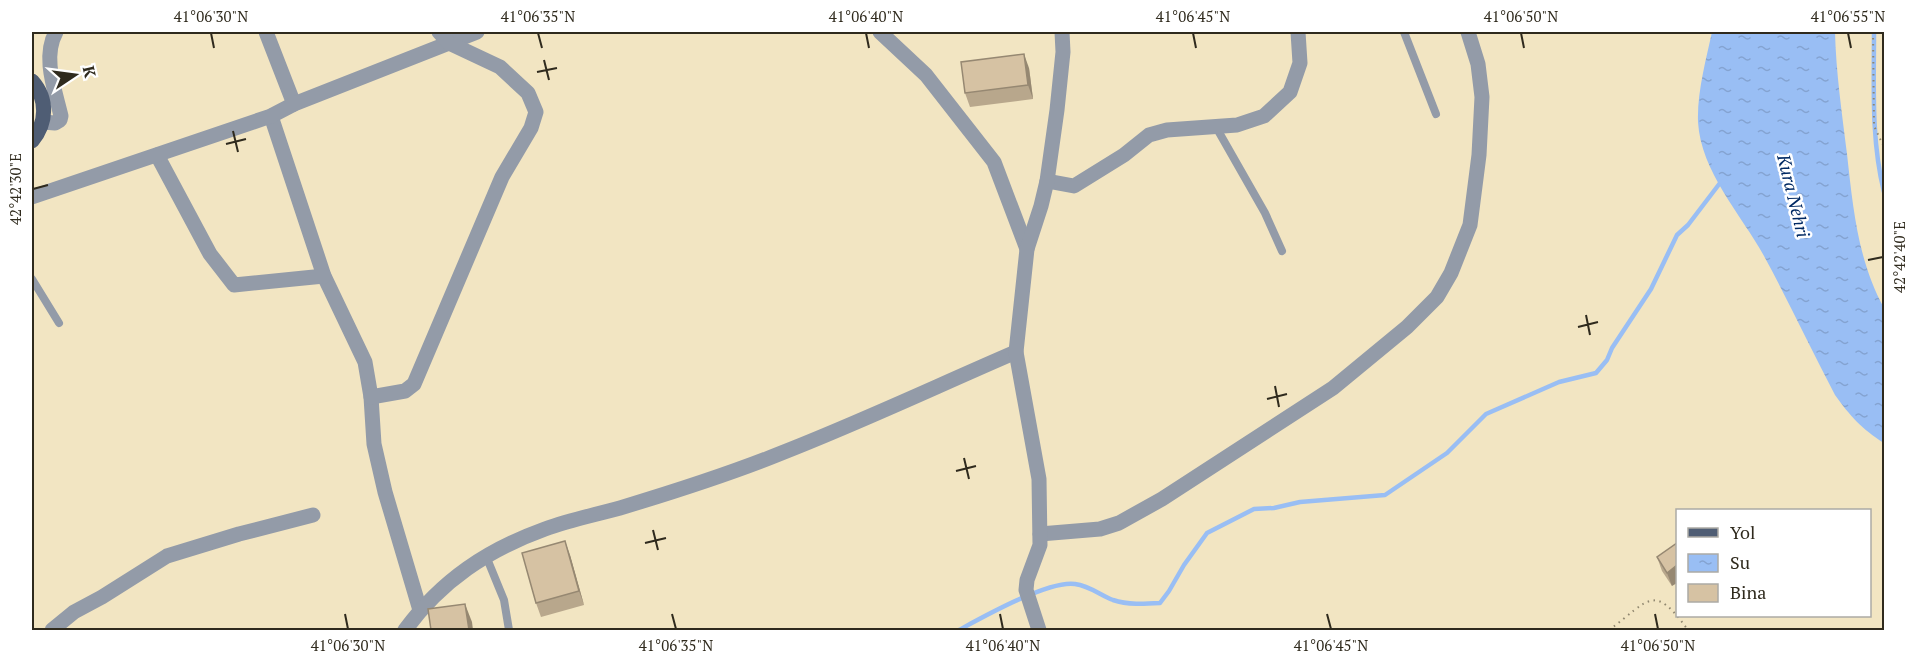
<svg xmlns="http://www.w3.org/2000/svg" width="1916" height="662" font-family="'PT Serif',serif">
  <defs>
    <pattern id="water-ripples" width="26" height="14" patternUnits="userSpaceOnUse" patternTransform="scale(1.5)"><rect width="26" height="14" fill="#99bef4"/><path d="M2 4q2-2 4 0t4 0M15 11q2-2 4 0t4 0" fill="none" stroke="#84a3d1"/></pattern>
  </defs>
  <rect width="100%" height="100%" fill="#f2e5c2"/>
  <path fill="url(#water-ripples)" d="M1712,32H1835C1836,73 1842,113 1847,154C1853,208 1858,261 1884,308V443C1862,429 1850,416 1835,395C1811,349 1789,302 1764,256C1741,214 1701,172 1698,122C1697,92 1706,60 1712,32Z"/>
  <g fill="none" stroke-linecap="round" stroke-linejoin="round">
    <g stroke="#99bef4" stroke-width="4.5">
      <path d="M1874,32C1874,85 1871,140 1884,192"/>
      <path d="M959,630C983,617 1049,580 1075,584C1090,586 1100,595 1113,600C1128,605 1144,604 1160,603L1169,591L1184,565L1207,533L1254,509L1274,508L1300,502L1385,495L1447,453L1486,414L1559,382L1596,373L1607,360L1612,348L1651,289L1677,235L1688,225L1720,183L1725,181"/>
    </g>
    <g stroke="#90876f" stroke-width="2" stroke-dasharray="1.5 4.5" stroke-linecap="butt">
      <path d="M1873,32L1874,126L1884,147"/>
      <path d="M1609,630C1650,600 1653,582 1688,630"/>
    </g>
    <g stroke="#939ba8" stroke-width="8">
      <path d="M1404,32L1436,114"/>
      <path d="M1216,127L1265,213L1282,251"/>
      <path d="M32,279L59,323"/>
      <path d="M486,556L504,600L509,630"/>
    </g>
    <g stroke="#939ba8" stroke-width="15">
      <path d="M266,32L294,104"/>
      <path d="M880,32L926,75L994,162L1027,249"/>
      <path d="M271,116L324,276L365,362L371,397L374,444L385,492L420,610"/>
      <path d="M43,122L55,123L60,120L61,116C55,90 42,57 56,32"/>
      <path d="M157,155L210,254L234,285L324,276"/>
      <path d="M1047,181L1074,186L1124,155L1149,135L1167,130L1237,125L1264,116L1290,92L1300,63L1298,32"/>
      <path d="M32,197L271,116L294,104L477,32"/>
      <path d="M371,397L405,391L414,384L502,177L531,128L536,112L528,93L500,67L449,43L439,32"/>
      <path d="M1040,534L1100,529L1119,523L1162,499L1333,388L1407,327L1437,297L1451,273L1470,225L1479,155L1482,97L1478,64L1468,32"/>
      <path d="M52,630L74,612L102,597L167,556L239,534L313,515"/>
      <path d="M405,630C442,580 487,550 545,529C569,520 595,515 620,508C673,492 727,475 779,454C859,423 937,386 1016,352"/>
      <path d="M1039,630L1026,590L1027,580L1040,545L1039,479L1016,352L1027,249L1041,206L1047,181L1057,110L1063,52L1062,32"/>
    </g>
    <path stroke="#4f5d74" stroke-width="15" d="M32,81C48,99 47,123 32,141"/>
  </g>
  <g fill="#b8a78c">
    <path d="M1029,68L1033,99L970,107L965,93Z"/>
    <path d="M1677,543L1672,586L1662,571L1657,557Z"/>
    <path d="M570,555L584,605L541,617L536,603Z"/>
  </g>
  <g fill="#968872">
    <path d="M1024,54L1029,68L1033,99L1028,85Z"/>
    <path d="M565,541L570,555L584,605L579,591Z"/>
    <path d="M1677,565V583L1672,586L1667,573Z"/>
    <path d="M465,604L472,622L473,630H469Z"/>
  </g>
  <g fill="#d6c2a3" stroke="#968872" stroke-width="1.5">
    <path d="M1024,54L1028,85L965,93L961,62Z"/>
    <path d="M565,541L579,591L536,603L522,553Z"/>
    <path d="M1677,543V565L1667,573L1657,557Z"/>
    <path d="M465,604L469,630H431L428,609Z"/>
  </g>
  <path fill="none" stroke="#2f2a1d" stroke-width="2" d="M211,33L214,48M538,33L542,48M866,33L869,48M1193,33L1196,48M1521,33L1524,48M1848,33L1851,48M544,60L549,80M537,72L557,68M233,131L238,152M226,144L246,139M33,189L48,185M1868,260L1883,257M1586,315L1590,335M1578,327L1598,322M1275,386L1279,407M1267,399L1287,394M964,458L969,479M956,471L976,466M653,530L658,550M645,543L666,538M345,614L348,629M672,614L676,629M1000,614L1003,629M1327,614L1331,629M1655,614L1658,629"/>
  <g text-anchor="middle" stroke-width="5" stroke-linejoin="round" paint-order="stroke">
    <g font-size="18" font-style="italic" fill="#002963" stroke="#fff">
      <text transform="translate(1793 196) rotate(76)" y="6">Kura Nehri</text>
    </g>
  </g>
  <rect width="1916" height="662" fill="none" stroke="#ffffff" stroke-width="66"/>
  <rect x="1676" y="509" width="195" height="108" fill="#ffffff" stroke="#acaaa5" stroke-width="1.5"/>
  <rect x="1688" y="528" width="30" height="9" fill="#4f5d74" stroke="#acaaa5" stroke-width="1.5"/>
  <text x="1730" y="539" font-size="18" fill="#2f2a1d">Yol</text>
  <rect x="1688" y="554" width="30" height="18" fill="url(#water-ripples)" stroke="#acaaa5" stroke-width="1.5"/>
  <text x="1730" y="569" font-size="18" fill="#2f2a1d">Su</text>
  <rect x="1688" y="584" width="30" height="18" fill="#d6c2a3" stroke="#acaaa5" stroke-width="1.5"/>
  <text x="1730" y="599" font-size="18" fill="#2f2a1d">Bina</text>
  <g transform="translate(75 75) rotate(77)" stroke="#ffffff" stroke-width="4.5" paint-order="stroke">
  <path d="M0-4.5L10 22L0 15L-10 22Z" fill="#2f2a1d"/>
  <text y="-9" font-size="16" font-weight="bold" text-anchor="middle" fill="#2f2a1d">K</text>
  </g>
  <rect x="33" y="33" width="1850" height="596" fill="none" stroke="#2f2a1d" stroke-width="2"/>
  <g font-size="15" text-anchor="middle" fill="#2f2a1d">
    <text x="211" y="22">41°06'30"N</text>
    <text x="538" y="22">41°06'35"N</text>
    <text x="866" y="22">41°06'40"N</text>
    <text x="1193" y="22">41°06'45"N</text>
    <text x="1521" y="22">41°06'50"N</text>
    <text x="1848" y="22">41°06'55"N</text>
    <text transform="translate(16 189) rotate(-90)" y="5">42°42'30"E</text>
    <text transform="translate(1900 257) rotate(-90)" y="5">42°42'40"E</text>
    <text x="348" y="651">41°06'30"N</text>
    <text x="676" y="651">41°06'35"N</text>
    <text x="1003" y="651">41°06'40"N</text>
    <text x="1331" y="651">41°06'45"N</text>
    <text x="1658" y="651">41°06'50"N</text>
  </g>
</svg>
